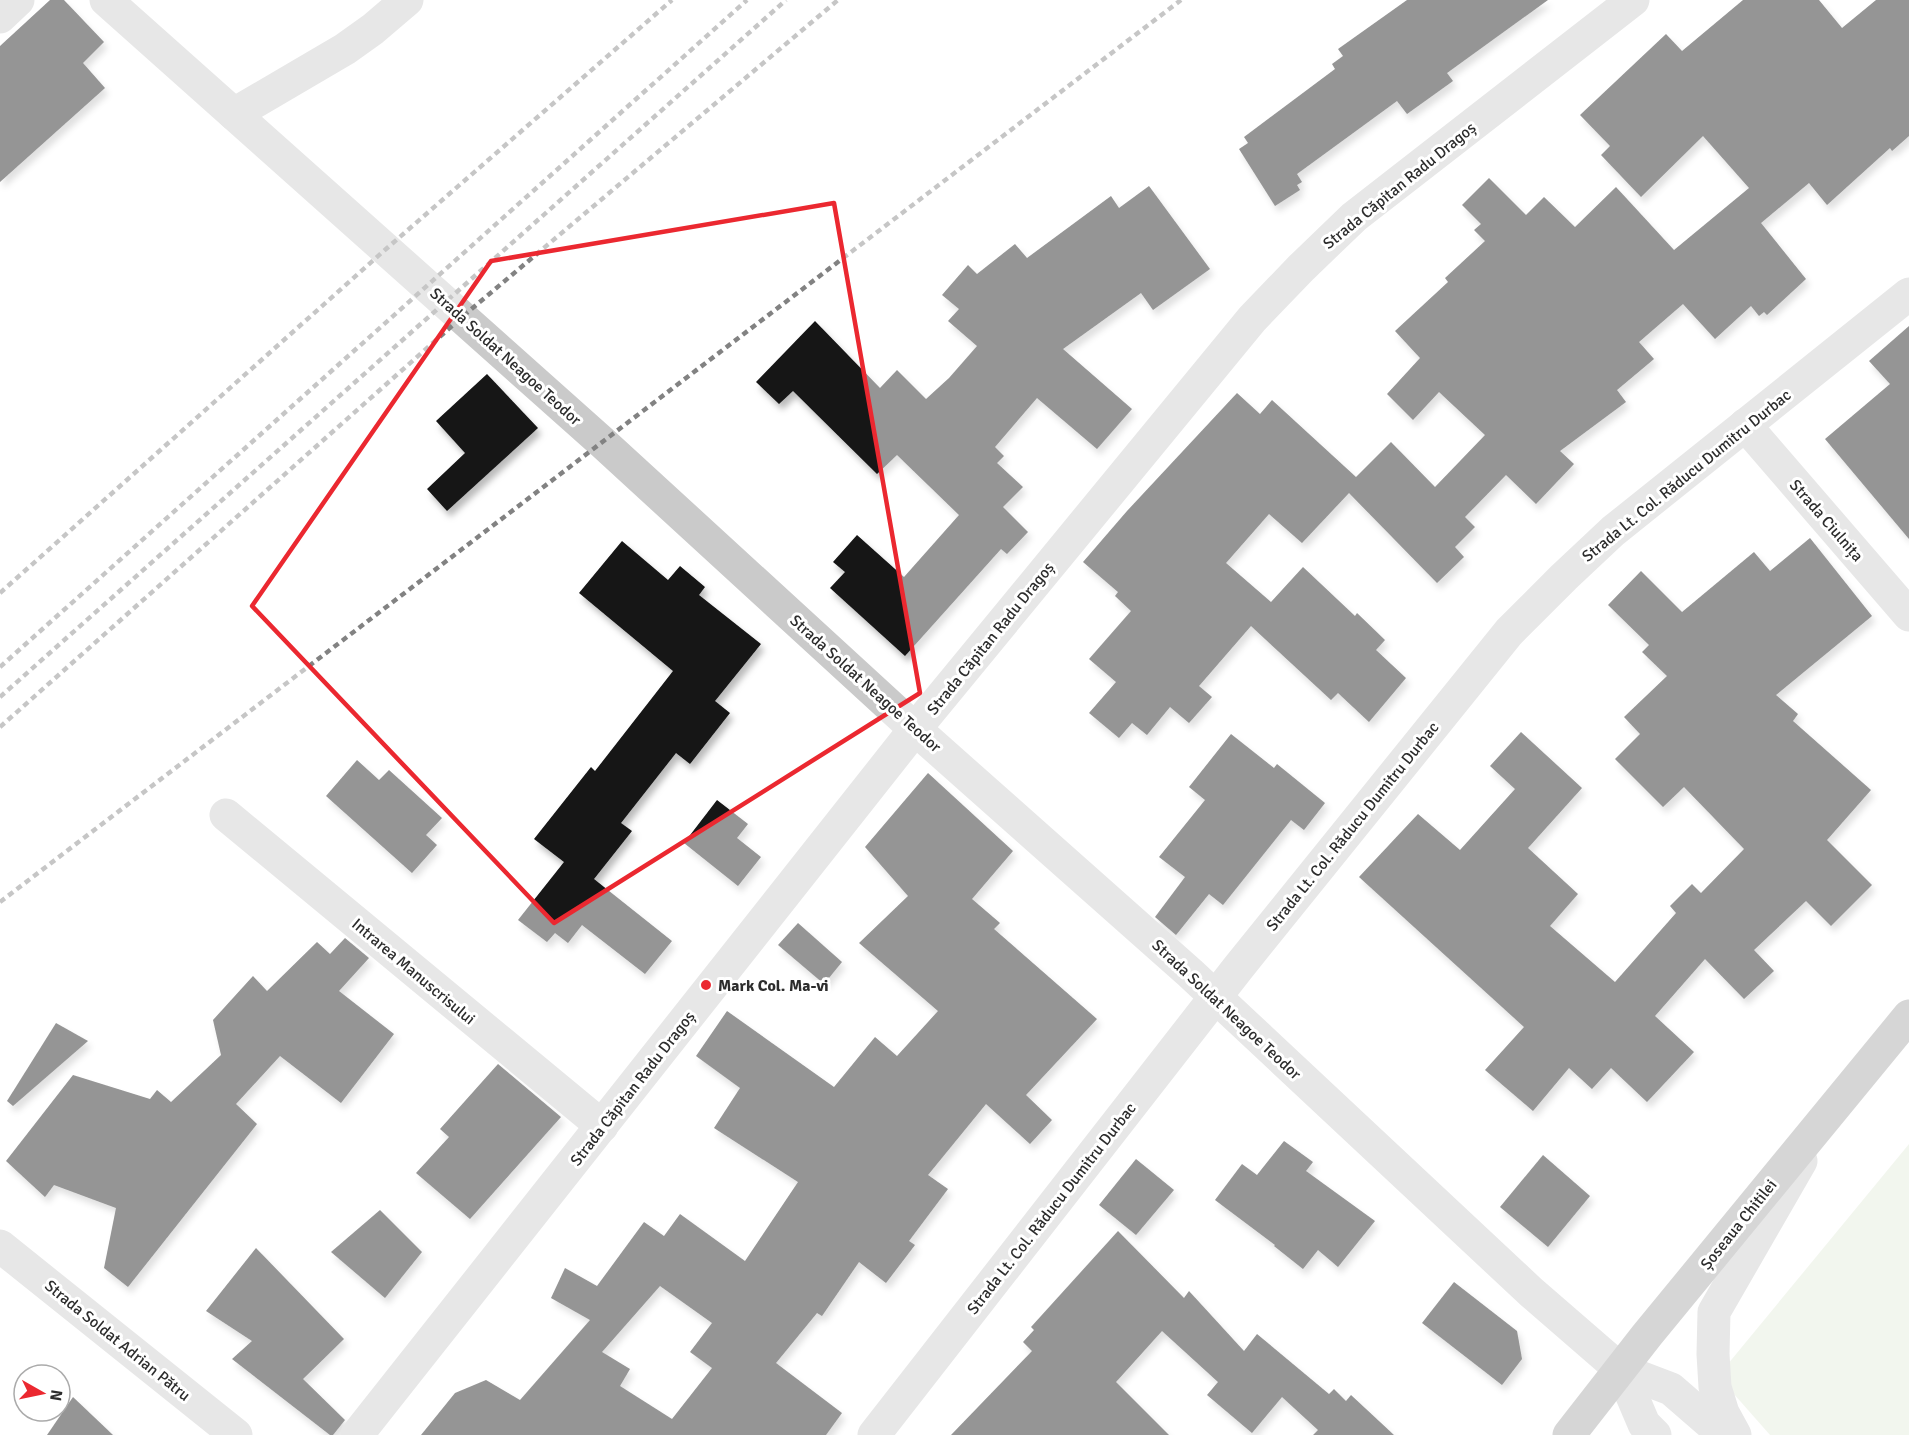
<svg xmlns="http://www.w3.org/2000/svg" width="1909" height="1435" font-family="Signika,sans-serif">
  <defs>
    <filter id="shadow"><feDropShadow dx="3.5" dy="6" stdDeviation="3" flood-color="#0004"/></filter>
  </defs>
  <rect width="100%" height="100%" fill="#fff"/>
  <path fill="#e3ebda" d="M1909,1144V1435H1770L1718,1376Z"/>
  <g fill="#141414" fill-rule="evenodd" filter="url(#shadow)">
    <path d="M50,0H64L104,42L83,63L105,88L0,182V46Z"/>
    <path d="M1407,0H1548L1447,73L1453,81L1407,114L1397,101L1297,174L1302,182L1297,185L1300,190L1275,206L1239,149L1248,143L1244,137L1335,69L1332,64L1343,56L1338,49Z"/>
    <path d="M1743,0H1819L1842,28L1876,0H1909V136L1892,151L1890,148L1827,205L1809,183L1761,223L1806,279L1767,315L1764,312L1759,316L1751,306L1715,339L1683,304L1639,342L1654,359L1617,390L1626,402L1560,451L1574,464L1536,504L1506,475L1465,517L1475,527L1455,547L1464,557L1437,583L1349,493L1302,543L1269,514L1226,563L1271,602L1303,567L1355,616L1357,613L1385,640L1376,650L1406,678L1369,722L1338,693L1331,700L1251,626L1199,686L1212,697L1189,723L1170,707L1147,735L1132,723L1119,738L1089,713L1116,682L1089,659L1131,611L1115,596L1118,592L1083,562L1127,511L1237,393L1260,414L1272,400L1356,477L1391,442L1435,487L1485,435L1439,392L1413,420L1387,394L1420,358L1395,331L1448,282L1445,278L1485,241L1474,230L1481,224L1462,205L1489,178L1526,215L1544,197L1575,227L1616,187L1674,250L1749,188L1703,136L1641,197L1601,155L1610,146L1580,115L1666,34L1682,51Z"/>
    <path d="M1149,186L1210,269L1153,310L1141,293L1063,349L1132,409L1097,449L1037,398L995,447L1004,456L997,463L1023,487L1003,507L1028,532L1007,554L1001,549L905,656L830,588L845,572L833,562L857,535L904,577L959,515L897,455L877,474L793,391L779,404L756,382L815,321L880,388L897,370L926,399L949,378L977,346L948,321L959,309L942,295L968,265L977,274L1015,244L1027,258L1111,196L1119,208Z"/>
    <path d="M1909,326V539L1825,439L1890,384L1869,361Z"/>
    <path d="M487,374L538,428L447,511L427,489L465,453L436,421Z"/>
    <path d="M1810,538L1872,616L1776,695L1798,714L1793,721L1871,790L1827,840L1872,885L1831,926L1806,901L1754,950L1774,971L1744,999L1705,959L1655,1016L1694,1052L1647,1102L1611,1068L1592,1089L1569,1068L1533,1111L1485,1070L1524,1027L1359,877L1418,814L1460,850L1515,789L1490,766L1521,732L1582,788L1528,848L1578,894L1550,926L1615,982L1676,913L1670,906L1692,884L1701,893L1744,849L1684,787L1663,807L1615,759L1640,734L1624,717L1667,676L1642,652L1649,645L1608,605L1641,571L1682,612L1754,552L1770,571Z"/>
    <path d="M622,541L668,580L680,566L705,587L699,595L761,644L715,701L730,713L690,764L676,753L621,823L632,831L594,879L672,941L645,974L582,925L568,943L555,933L547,942L518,920L564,862L534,839L591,767L595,771L673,671L579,593Z"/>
    <path d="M1231,734L1274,768L1277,764L1325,803L1304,830L1291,820L1223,905L1209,894L1176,935L1155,917L1185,877L1159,857L1205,800L1189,787Z"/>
    <path d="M357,760L379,780L389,770L442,818L426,835L437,845L412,873L326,796Z"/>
    <path d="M928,773L1013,851L972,899L1000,923L994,929L1097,1019L1026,1095L1052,1120L1030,1144L986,1104L928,1175L948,1189L909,1241L915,1245L886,1283L859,1262L822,1316L817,1313L776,1363L842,1413L826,1435H421L455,1393L486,1380L520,1400L590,1320L551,1298L565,1268L597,1286L644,1222L664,1236L680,1214L745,1261L798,1182L714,1128L740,1088L696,1056L727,1011L834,1087L875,1037L897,1056L938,1011L859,943L908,896L865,847ZM660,1286L712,1323L690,1352L712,1368L672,1419L620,1386L630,1369L602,1352Z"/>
    <path d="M717,800L748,824L737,838L761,857L738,886L684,843Z"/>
    <path d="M798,923L842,962L824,984L778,945Z"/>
    <path d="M345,938L369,958L339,991L394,1034L341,1103L280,1056L236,1104L257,1124L128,1287L104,1268L116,1208L54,1185L45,1197L6,1161L73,1075L150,1099L157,1090L171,1102L221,1055L213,1020L253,976L267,991L317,942L330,954Z"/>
    <path d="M56,1023L88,1041L13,1106L7,1101Z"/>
    <path d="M498,1064L561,1117L470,1219L416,1173L449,1137L440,1129Z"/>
    <path d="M1284,1141L1313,1162L1306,1171L1375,1221L1338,1267L1318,1250L1303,1269L1274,1246L1275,1245L1215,1200L1242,1164L1257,1175Z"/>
    <path d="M1543,1155L1590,1196L1548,1247L1500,1207Z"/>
    <path d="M1136,1159L1174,1190L1136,1235L1099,1205Z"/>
    <path d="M380,1210L422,1252L385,1298L331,1252Z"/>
    <path d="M1118,1231L1184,1298L1189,1291L1244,1351L1257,1334L1329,1394L1334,1389L1346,1401L1351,1395L1394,1435H1313L1318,1430L1282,1397L1252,1433L1207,1395L1218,1382L1162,1331L1116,1382L1169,1435H951L1032,1351L1023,1342L1034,1330L1031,1327Z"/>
    <path d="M256,1248L344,1339L303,1379L345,1420L333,1435H330L232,1359L252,1341L206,1311Z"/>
    <path d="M1454,1282L1517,1331L1522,1359L1502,1385L1422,1323Z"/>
    <path d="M73,1397L113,1435H47Z"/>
  </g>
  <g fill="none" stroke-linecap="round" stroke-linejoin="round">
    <g stroke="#cacaca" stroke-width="33">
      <path d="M106,0L603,443L915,729L1190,973L1531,1292L1621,1370L1671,1389L1724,1435"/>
      <path d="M0,17L18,0"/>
      <path d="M234,114L345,49L373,29L407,0"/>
      <path d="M1745,425L1909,615"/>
      <path d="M226,815L602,1126"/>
      <path d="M0,1246L236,1435"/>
      <path d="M1621,1370L1644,1424L1655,1435"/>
      <path d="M357,1435L915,729L1252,319L1301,268L1354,217L1633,0"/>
      <path d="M874,1435L1238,968L1509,632L1564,577L1613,531L1909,294"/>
      <path d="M1735,1435L1723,1413L1715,1387L1713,1354L1714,1312L1801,1161"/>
    </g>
    <path stroke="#a5a5a5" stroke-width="33" d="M1569,1435L1647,1335L1909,1016"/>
    <g stroke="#828282" stroke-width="4.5" stroke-dasharray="6 4.5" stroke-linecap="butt">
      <path d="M0,593L386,249L672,0"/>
      <path d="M0,667L747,0"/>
      <path d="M0,697L786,0"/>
      <path d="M0,727L462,317L838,0"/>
      <path d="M0,902L1181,0"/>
    </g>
  </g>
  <path d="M0 0H1909V1435H0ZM834,203L920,693L554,923L252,606L491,261Z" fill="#fff" fill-opacity=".55" fill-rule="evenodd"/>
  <path fill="none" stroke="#eb2830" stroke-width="4.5" stroke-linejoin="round" d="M834,203L920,693L554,923L252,606L491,261Z"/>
  <circle fill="#eb2830" stroke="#fff" stroke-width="2" cx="706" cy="985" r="6"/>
  <g text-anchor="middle" stroke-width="6" stroke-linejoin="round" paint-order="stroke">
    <g font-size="16" fill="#2d2d2d" stroke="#fff">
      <text transform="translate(1399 185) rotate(-39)" y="6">Strada Căpitan Radu Dragoș</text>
      <text transform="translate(506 356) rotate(42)" y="6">Strada Soldat Neagoe Teodor</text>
      <text transform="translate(1686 475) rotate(-39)" y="6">Strada Lt. Col. Răducu Dumitru Durbac</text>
      <text transform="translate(1827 520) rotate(49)" y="6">Strada Ciulnița</text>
      <text transform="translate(990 638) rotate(-51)" y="6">Strada Căpitan Radu Dragoș</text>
      <text transform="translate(866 683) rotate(42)" y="6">Strada Soldat Neagoe Teodor</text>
      <text transform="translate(1352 826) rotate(-51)" y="6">Strada Lt. Col. Răducu Dumitru Durbac</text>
      <text transform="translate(414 971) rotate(40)" y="6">Intrarea Manuscrisului</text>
      <text transform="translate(1227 1009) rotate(43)" y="6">Strada Soldat Neagoe Teodor</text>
      <text transform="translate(632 1088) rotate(-52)" y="6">Strada Căpitan Radu Dragoș</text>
      <text transform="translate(1051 1208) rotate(-52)" y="6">Strada Lt. Col. Răducu Dumitru Durbac</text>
      <text transform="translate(1738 1224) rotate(-51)" y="6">Șoseaua Chitilei</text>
      <text transform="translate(118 1340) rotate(39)" y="6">Strada Soldat Adrian Pătru</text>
    </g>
    <g font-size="16" font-weight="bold" fill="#2d2d2d" stroke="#fff" text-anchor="start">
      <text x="718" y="991">Mark Col. Ma-vi</text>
    </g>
  </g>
  <g transform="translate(42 1393) rotate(99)"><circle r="28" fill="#ffffff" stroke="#ababab" stroke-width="1.5"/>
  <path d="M0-4.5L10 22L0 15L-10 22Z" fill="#eb2830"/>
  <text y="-9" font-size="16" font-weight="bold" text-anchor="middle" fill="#2d2d2d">N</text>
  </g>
</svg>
